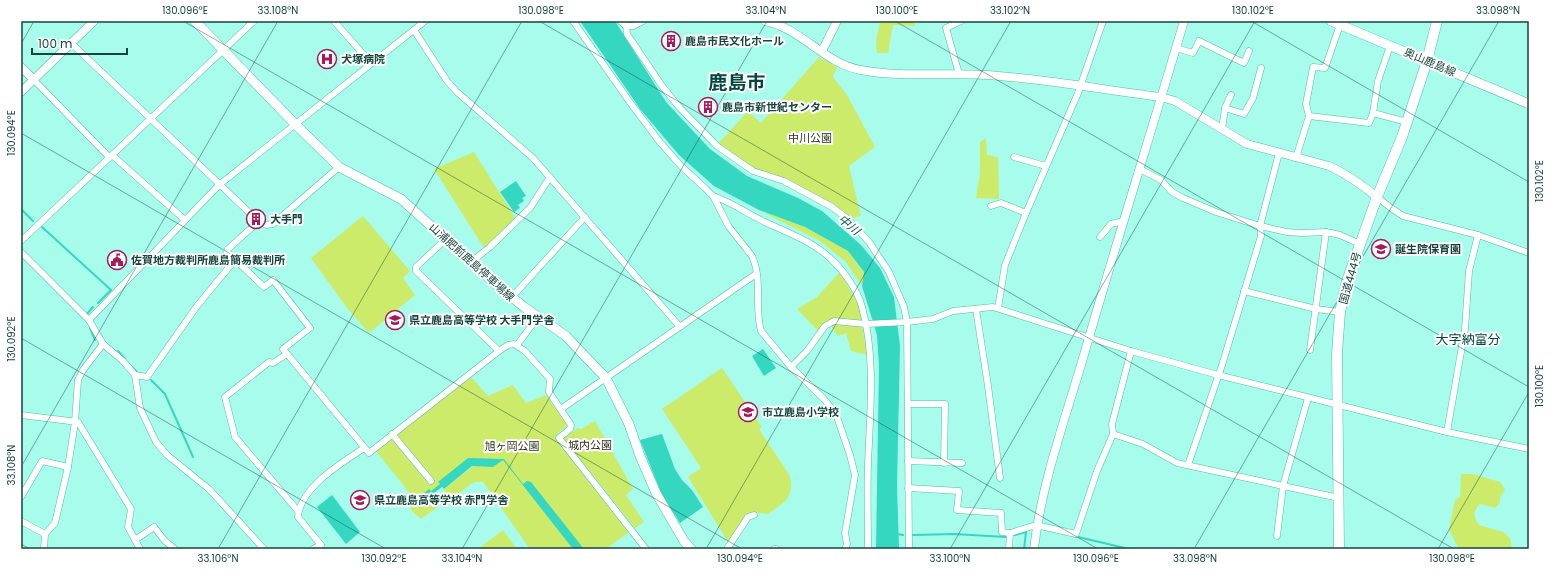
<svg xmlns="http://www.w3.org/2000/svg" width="1550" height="570" font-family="Poppins,'Noto Sans JP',sans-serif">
  <rect width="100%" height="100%" fill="#a7fcec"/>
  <g fill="#cdeb6a">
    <path d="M880,21H915V26L893,25L888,53H877L876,42Z"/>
    <path d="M819,57L837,67L833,77L847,95L875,147L849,166L861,216L852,218L832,203L784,179L755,169L718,144L748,111L761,123Z"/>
    <path d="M986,138L987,155L998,157L999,199L976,198L980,173V142Z"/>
    <path d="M474,152L516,219L484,248L434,169Z"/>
    <path d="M759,210L805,227L848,251L864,273L862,286L846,262L820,241Z"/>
    <path d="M363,216L410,271L403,278L415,295L369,333L347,308L311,258Z"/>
    <path d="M840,272L859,306L867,355L851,351L846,333L838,336L828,321L818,331L797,309L817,297Z"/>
    <path d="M722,368L762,427L759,429L790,476C794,499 785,502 768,514L753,512L747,515L728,542L688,477L701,468L662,409Z"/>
    <path d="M471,377L488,396L513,385L526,403L546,395L568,425L558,433L555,438L629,532L606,549H530L483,482H474L454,497L446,495L444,489L472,467L469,462L418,505L420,508L435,496L440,500L439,506L421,519L411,510L408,498L411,495L376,451Z"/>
    <path d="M595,421L633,489L626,495L644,522L635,528L564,439L577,428L581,429Z"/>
    <path d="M1461,474H1473L1500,482L1505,490L1500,497V503L1495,508L1480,504C1472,512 1474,517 1479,525L1503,532L1510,538L1512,549H1460L1458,548L1449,529L1455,500L1460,497Z"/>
    <path d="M503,530L517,549H478Z"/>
  </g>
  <g fill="#36d7c0">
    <path d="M580,21H615L666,102L710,149L747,176L798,198L822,211L861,245L880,268L894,297L900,346L897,486L899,549H876L879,365L877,335L862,286L864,272L848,251L805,227L759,210L714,186L679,155L640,109Z"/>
    <path d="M516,181L526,196L522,198L524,201L518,205L520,208L514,212L500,192Z"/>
    <path d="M763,349L776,368L764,376L752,356Z"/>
    <path d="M662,434L675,469L682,480L692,490L703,507L680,523L662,495L640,440Z"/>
    <path d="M468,458L504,459L523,484L527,481L531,482L584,549H573L503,460L493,467L472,466L444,489L442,487L433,494L435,496L420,508L415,501L429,489L431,491L440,484L438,482Z"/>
    <path d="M332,495L360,532L346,544L317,507Z"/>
  </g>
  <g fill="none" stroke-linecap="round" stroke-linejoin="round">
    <g stroke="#36d7c0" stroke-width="2">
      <path d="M21,209L33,221"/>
      <path d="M42,227L111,290L98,303"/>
      <path d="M87,314L93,307"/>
      <path d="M90,328L95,340"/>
      <path d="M118,351L125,359"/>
      <path d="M129,364L137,372"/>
      <path d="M151,380L165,394L193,457"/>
      <path d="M897,534L903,535"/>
      <path d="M913,535L954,534L1006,537"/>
      <path d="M1015,535L1026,532L1024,549"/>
      <path d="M1074,536L1129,549"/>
    </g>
    <g stroke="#4cbfac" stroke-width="7">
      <g id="minor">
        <path d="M334,21L371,63"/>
        <path d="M573,21L629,101L659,141L681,166L705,188L713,196L729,227L752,256C763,280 754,307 761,331L791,367L824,399L836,414L850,455L855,475L845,533L847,544L845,549"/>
        <path d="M620,21L626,26H633L643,21"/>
        <path d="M626,26L627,34L662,86L680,108L717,146L753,171L784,181L832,207L849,220L869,242L889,272L904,307L907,322L909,549"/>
        <path d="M414,30L447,81L457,92L533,158L680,327"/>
        <path d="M71,43L255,218"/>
        <path d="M1390,46L1378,81L1373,113L1407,122"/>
        <path d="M1176,48L1193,53L1199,41L1244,63L1249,51"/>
        <path d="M959,74L946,28L961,21"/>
        <path d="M33,79L109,157"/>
        <path d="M1225,108L1244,114L1253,98L1261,68"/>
        <path d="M1309,116L1369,123L1373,113"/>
        <path d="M1222,129L1225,108L1231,95"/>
        <path d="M112,155L185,220"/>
        <path d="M1014,157L1046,166"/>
        <path d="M1296,158L1309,116L1306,104L1313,67L1325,68L1340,25"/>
        <path d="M1140,169L1161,180L1172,192L1183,198L1216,212L1260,226L1287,232L1302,233L1326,232L1340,235L1360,244"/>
        <path d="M713,196C732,202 749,215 767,223C788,233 814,242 831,259C844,271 857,289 862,307C876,357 870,413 868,464C867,492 868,521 868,549"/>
        <path d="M1377,197L1391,208L1403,216L1478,235L1529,253"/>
        <path d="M991,206L1001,203L1026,213"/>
        <path d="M257,220L266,225L273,224L339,167"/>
        <path d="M259,221L228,249L227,252L264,287L273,280L310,328L283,349L369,453L499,351L508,345L514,344L525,351L550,379L549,392L571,425L570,429L559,438L646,549"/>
        <path d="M1100,237L1111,224L1124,221"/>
        <path d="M446,239L416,267V271L499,351"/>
        <path d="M21,241L254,21"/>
        <path d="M21,252L89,320L103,344L123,361L135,375L140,408L156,442L167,455L209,489L264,549"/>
        <path d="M471,262L490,247L530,208L550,177"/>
        <path d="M1244,291L1316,309L1340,312"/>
        <path d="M511,298L585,217"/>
        <path d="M998,308L1005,265L1026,213L1078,93L1103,21"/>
        <path d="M976,309L988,386L1000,478"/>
        <path d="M89,320L219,185L425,21"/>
        <path d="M517,345L538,317"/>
        <path d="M1310,350L1326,232"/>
        <path d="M287,354L273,363L269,362L225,397L235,437L298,511"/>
        <path d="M791,367L807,351L825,326L834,321L866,324L907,322L933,319L953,311L993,307L1131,351L1218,375L1447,432L1529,449"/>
        <path d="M135,375L147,377L197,306L235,260"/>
        <path d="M908,404H945L944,463"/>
        <path d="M561,409L756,274"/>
        <path d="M21,415L78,422L131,509L128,527L140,549"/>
        <path d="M1447,432L1465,329L1469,271L1478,235"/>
        <path d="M392,434L431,481"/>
        <path d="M1113,434L1143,444L1177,463L1339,498"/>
        <path d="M908,461L962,463"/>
        <path d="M1188,465L1223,362L1261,236L1260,226L1279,153"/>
        <path d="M908,488L959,491L957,510L1001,513L1002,532L1010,533L1036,525L1076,534L1097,471L1113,434L1112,424L1131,351"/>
        <path d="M21,497L42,461L68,467"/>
        <path d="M21,521L45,534"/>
        <path d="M1277,536L1283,486L1308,398"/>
        <path d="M135,540L154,527L165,541L175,549"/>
        <path d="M44,549L45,534L55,523L68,467L75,422L78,380L83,370L103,344"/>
        <path d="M313,549L321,545L298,517C300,487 342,463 364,448"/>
        <path d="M727,549L748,517L754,515"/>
        <path d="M774,549H776"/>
        <path d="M1009,549L1010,533"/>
      </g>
    </g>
    <g stroke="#4cbfac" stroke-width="9">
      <g id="tertiary">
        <path d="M765,21C801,28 825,64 861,70C902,78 945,72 987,75C1046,79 1104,90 1161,97L1175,101L1247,144L1329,166C1347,174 1362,185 1377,197"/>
        <path d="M822,51L837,21"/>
        <path d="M21,67L33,79"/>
        <path d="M21,92L94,21"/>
        <path d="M1034,549C1041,487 1063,425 1081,365C1114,250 1150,136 1184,21"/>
      </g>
    </g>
    <g stroke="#4cbfac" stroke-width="10">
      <g id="secondary">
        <path d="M195,21L296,125L339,167L401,199L498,286L524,307L566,336L579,350L606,378L629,424L640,456L656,493L684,541L691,549"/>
        <path d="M1331,21L1529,104"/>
      </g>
    </g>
    <g stroke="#4cbfac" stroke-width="11">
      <path id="trunk" d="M1339,549L1337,353L1340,312L1347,281L1377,197L1402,137L1427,61L1437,21"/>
    </g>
    <use href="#minor" stroke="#fff" stroke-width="6"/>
    <use href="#tertiary" stroke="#fff" stroke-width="8"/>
    <use href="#secondary" stroke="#fff" stroke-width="9"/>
    <use href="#trunk" stroke="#fff" stroke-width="10"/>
  </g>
  <path fill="none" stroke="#15453e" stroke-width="1" stroke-opacity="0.45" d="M183,21L1098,549M539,21L1454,549M895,21L1529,387M1251,21L1529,182M21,44L34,21M21,133L742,549M21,338L386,549M21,467L278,21M21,544L30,549M218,549L522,21M462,549L767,21M706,549L1011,21M950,549L1255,21M1194,549L1499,21M1438,549L1529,392"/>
  <defs>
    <g id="building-ring" transform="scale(1)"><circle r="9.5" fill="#fff" stroke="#a71959" stroke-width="1.5"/><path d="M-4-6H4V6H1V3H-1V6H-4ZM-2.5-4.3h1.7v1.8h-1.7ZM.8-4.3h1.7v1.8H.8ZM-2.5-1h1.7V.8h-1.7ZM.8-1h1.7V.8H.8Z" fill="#a71959"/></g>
    <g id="hospital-ring" transform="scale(1)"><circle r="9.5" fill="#fff" stroke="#a71959" stroke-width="1.5"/><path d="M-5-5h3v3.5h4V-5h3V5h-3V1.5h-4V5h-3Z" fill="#a71959"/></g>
    <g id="school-ring" transform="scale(1)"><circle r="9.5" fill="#fff" stroke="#a71959" stroke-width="1.5"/><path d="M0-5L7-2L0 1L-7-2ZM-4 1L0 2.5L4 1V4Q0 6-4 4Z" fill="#a71959"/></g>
    <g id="civic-ring" transform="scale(1)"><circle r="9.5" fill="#fff" stroke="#a71959" stroke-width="1.5"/><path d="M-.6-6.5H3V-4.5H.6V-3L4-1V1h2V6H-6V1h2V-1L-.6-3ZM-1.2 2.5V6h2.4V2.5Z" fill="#a71959"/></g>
  </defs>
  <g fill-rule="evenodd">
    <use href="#building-ring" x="671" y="41"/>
    <use href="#hospital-ring" x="327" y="59"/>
    <use href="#building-ring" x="708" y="107"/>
    <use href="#building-ring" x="256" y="219"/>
    <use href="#school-ring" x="1381" y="249"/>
    <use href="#civic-ring" x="117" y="260"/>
    <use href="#school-ring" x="395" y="320"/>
    <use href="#school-ring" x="748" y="412"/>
    <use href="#school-ring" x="360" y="500"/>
  </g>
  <g text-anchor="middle" stroke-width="4" stroke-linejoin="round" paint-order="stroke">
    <g font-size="11" font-weight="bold" fill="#15453e" stroke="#fff" text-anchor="start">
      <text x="685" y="45">鹿島市民文化ホール</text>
      <text x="341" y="63">犬塚病院</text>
      <text x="722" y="111">鹿島市新世紀センター</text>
      <text x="270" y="223">大手門</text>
      <text x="1395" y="253">誕生院保育園</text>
      <text x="131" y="264">佐賀地方裁判所鹿島簡易裁判所</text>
      <text x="409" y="324">県立鹿島高等学校 大手門学舎</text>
      <text x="762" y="416">市立鹿島小学校</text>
      <text x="374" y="504">県立鹿島高等学校 赤門学舎</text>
    </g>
    <g font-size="11" fill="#15453e" stroke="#fff">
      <text transform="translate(1430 62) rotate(23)" y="4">奥山鹿島線</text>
      <text transform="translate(472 262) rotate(42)" y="4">山浦肥前鹿島停車場線</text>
      <text transform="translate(1350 278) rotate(-74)" y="4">国道444号</text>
    </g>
    <g font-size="11" fill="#2e341d" stroke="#fff">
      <text x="810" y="142">中川公園</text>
      <text x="590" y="449">城内公園</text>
      <text x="512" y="450">旭ヶ岡公園</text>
    </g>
    <g font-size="12" font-style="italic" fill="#066155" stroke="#fff">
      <text transform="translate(849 225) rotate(40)" y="4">中川</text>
    </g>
    <g font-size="13" fill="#01473e" stroke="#fff">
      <text x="1468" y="344">大字納富分</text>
    </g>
    <g font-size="19" font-weight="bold" fill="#01473e" stroke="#fff">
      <text x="737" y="89">鹿島市</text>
    </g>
  </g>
  <rect width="1550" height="570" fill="none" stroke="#ffffff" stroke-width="44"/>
  <path d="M32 48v6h95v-6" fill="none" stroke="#15453e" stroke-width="2"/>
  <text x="38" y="48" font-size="12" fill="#15453e" stroke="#ffffff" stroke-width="3" paint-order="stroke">100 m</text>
  <rect x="22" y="22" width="1506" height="526" fill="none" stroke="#15453e" stroke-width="1.5"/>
  <g font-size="10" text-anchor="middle" fill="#15453e">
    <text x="185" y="14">130.096°E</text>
    <text x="278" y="14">33.108°N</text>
    <text x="541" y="14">130.098°E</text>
    <text x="766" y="14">33.104°N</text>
    <text x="897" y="14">130.100°E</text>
    <text x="1010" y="14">33.102°N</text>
    <text x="1253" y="14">130.102°E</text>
    <text x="1498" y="14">33.098°N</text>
    <text transform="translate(11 133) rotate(-90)" y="4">130.094°E</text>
    <text transform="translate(1539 181) rotate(-90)" y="4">130.102°E</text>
    <text transform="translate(11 339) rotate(-90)" y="4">130.092°E</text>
    <text transform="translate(1539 386) rotate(-90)" y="4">130.100°E</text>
    <text transform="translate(11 465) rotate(-90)" y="4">33.108°N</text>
    <text x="218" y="562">33.106°N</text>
    <text x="384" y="562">130.092°E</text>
    <text x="462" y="562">33.104°N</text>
    <text x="740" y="562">130.094°E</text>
    <text x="950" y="562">33.100°N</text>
    <text x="1096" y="562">130.096°E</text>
    <text x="1195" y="562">33.098°N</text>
    <text x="1452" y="562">130.098°E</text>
  </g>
</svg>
